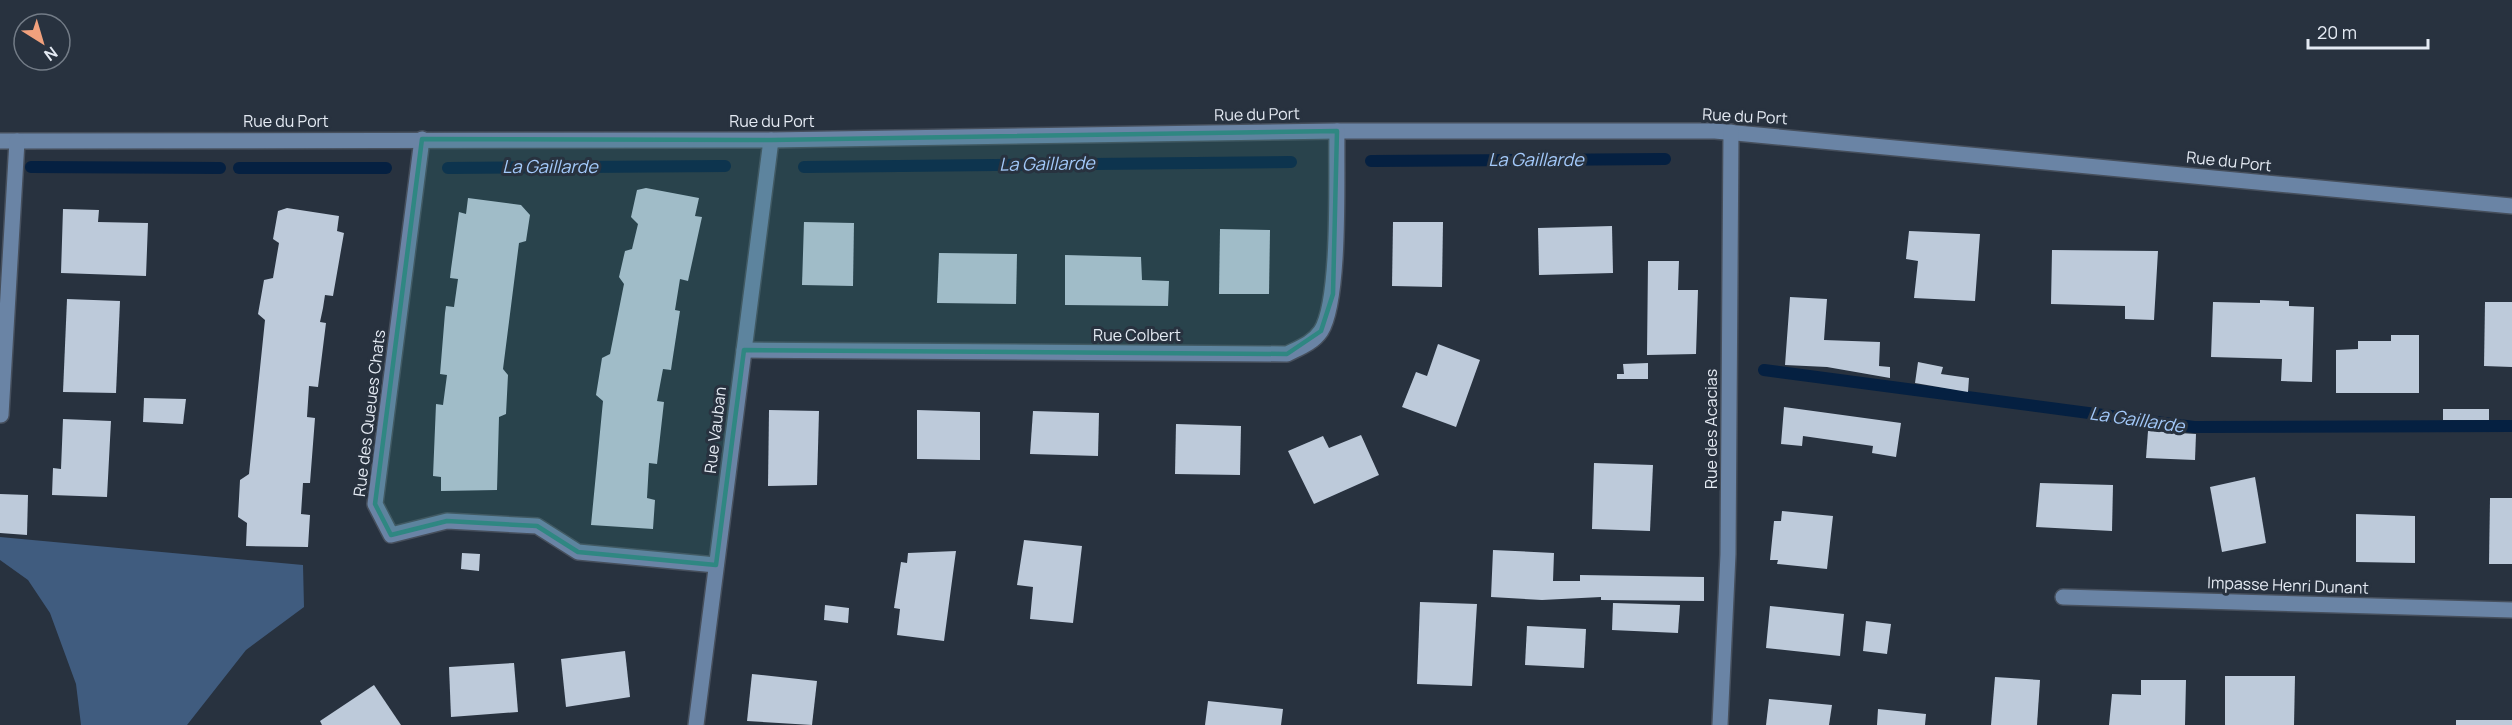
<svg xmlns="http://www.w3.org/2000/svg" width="2512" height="725" font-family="Manrope,sans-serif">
  <rect width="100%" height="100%" fill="#28323f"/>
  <path fill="#405c7f" d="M0,537L303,565L304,607L246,650L187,725H81L76,684L50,613L28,580L0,560Z"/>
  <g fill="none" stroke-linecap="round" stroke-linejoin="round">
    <g stroke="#052041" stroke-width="12">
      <path d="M1371,161L1665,159"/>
      <path d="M31,167L220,168"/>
      <path d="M804,167L1291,162"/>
      <path d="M239,168H386"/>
      <path d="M448,168L725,166"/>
      <path d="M1764,370L2194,427L2512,426"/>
    </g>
  </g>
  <g fill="#bdcada">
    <path d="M646,188L699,198L695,216L702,217L688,281L680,279L675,310L680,311L672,363L671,370L663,369L657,401L664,402L657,464L649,463L647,498L655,500L653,529L591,525L603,401L596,395L602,358L610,354L624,284L619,277L625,251L632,249L638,224L631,217L637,190Z"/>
    <path d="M468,198L521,205L530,215L526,241L519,243L503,369L508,375L506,414L499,417L497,490L441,491V477L433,476L436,404L443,405L447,375L440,374L445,313L446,306L454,307L458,279L450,278L451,269L459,212L466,214Z"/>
    <path d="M287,208L339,216L337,231L344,233L333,296L325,295L323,308L320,322L326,323L318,387L309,386L307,417L315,418L310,483H303L301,514L310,515L308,547L246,546L247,523L238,517L240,480L249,474L265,320L258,314L264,280L273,278L279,243L273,239L278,211Z"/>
    <path d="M63,209L99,210L98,222L148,223L146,276L61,273Z"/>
    <path d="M804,222L854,223L853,286L802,285Z"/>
    <path d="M1393,222H1443L1442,287L1392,286Z"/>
    <path d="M1612,226L1613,273L1539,275L1538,228Z"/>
    <path d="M1220,229L1270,230L1269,294H1219Z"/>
    <path d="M1909,231L1980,234L1975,301L1914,298L1918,261L1906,259Z"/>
    <path d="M2052,250L2158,251L2154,320L2125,319V306L2051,304Z"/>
    <path d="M939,253L1017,254L1016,304L937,303Z"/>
    <path d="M1065,255L1141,257L1142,280L1169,281L1168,306L1065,305Z"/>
    <path d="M1648,261H1679L1678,290H1698L1696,354L1647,355Z"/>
    <path d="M1790,297L1827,299L1824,340L1880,342L1879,366L1890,367V378L1827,367L1785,365Z"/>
    <path d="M67,299L120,301L116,393L63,392Z"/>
    <path d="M2260,300L2289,301V306L2314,307L2312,382L2281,381L2282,359L2211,357L2213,302L2260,303Z"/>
    <path d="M2485,302H2512V367L2484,366Z"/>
    <path d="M2391,335H2419V393H2336V350L2358,349V341H2391Z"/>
    <path d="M1438,344L1480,360L1456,427L1402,407L1416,372L1427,376Z"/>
    <path d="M1918,362L1943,367L1941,374L1969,378L1968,392L1915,383Z"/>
    <path d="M1648,363V379H1617V374H1624L1623,364Z"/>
    <path d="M144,398L186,399L183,424L143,422Z"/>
    <path d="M1784,407L1901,423L1896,457L1872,453L1873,446L1803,436L1802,446L1781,444Z"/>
    <rect x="2443" y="409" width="46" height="11"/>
    <path d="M769,410L819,411L817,485L768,486Z"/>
    <path d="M917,410L980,412V460L917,459Z"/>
    <path d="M1033,411L1099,413L1098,456L1030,454Z"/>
    <path d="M63,419L111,421L107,497L52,495L53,468L61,469Z"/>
    <path d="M1176,424L1241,426L1240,475L1175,474Z"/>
    <path d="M2148,431L2196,434L2195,460L2146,458Z"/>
    <path d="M1361,435L1379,475L1314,504L1288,451L1323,436L1329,448Z"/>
    <path d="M1594,463L1653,465L1650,531L1592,529Z"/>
    <path d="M2255,477L2266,543L2222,552L2210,487Z"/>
    <path d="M2040,483L2113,485L2112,531L2036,527Z"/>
    <path d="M0,494L28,495L27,535L0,533Z"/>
    <path d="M2490,498H2512V564H2489Z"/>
    <path d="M1782,511L1833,516L1827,569L1777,564L1778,560H1770L1774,521H1781Z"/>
    <path d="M2356,514L2415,516V563L2356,562Z"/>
    <path d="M1024,540L1082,546L1073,623L1030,619L1033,587L1017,585Z"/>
    <path d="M1493,550L1554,553L1553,581H1580V575L1704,577V601L1601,600V597L1542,600L1491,597Z"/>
    <path d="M956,551L944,641L897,635L900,609L894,608L901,562L907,563L908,553Z"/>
    <path d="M462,553L480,554L479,571L461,569Z"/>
    <path d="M1420,602L1477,604L1472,686L1417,684Z"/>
    <path d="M1613,603L1680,605L1678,633L1612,630Z"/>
    <path d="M825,605L849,608L848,623L824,620Z"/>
    <path d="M1770,606L1844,614L1840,656L1766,648Z"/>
    <path d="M1866,621L1891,624L1887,654L1863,651Z"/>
    <path d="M1527,626L1586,629L1584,668L1525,665Z"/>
    <path d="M625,651L630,697L566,707L561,659Z"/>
    <path d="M514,663L518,712L451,717L449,667Z"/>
    <path d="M752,674L817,681L812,725L747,721Z"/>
    <path d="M2225,676H2295L2294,725H2225Z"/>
    <path d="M1995,677L2040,680L2037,725H1991Z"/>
    <path d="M2141,680H2186L2185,725H2109L2112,694L2141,695Z"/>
    <path d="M374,685L401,725H322L320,721Z"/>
    <path d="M1769,699L1832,705L1829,725H1766Z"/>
    <path d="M1208,701L1283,709L1281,725H1205Z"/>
    <path d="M1878,709L1926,714L1925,725H1877Z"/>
    <rect x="2456" y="720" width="56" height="5"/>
  </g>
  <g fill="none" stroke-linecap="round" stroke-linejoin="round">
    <g stroke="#464f5c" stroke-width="18">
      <g id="minor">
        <path d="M422,139L375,504L391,535L447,521L537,526L578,552L716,565"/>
        <path d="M0,141L771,140L1337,131H1715L2512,206"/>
        <path d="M744,350L1287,354C1299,348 1313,343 1321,331C1341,299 1336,174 1337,131"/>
        <path d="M1,415L17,141"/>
        <path d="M2063,597L2512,610"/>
        <path d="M696,725L771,140"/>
        <path d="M1720,725L1728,554L1731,132"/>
      </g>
    </g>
    <use href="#minor" stroke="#6a84a5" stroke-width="15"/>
  </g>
  <path fill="#2f8782" fill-opacity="0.2" stroke="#2f8782" stroke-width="4.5" stroke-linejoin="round" d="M1337,131L1333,294L1321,331L1287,354L744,350L716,565L578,552L537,526L447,521L391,535L375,504L422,139L771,140Z"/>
  <g text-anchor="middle" stroke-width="6" stroke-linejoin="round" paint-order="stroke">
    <g font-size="16" fill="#e4eaf3" stroke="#28323f">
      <text transform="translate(1257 114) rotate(-1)" y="6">Rue du Port</text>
      <text transform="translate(1745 116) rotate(3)" y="6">Rue du Port</text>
      <text x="286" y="127">Rue du Port</text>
      <text x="772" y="127">Rue du Port</text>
      <text transform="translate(2229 161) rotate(6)" y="6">Rue du Port</text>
      <text x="1137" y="341">Rue Colbert</text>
      <text transform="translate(369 413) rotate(-83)" y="6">Rue des Queues Chats</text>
      <text transform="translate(1711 429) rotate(-90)" y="6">Rue des Acacias</text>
      <text transform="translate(715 430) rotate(-83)" y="6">Rue Vauban</text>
      <text transform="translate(2288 585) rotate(2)" y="6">Impasse Henri Dunant</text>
    </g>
    <g font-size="18" font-style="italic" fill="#a3c9fa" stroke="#28323f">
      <text x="1536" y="166">La Gaillarde</text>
      <text transform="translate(1047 164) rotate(-1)" y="6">La Gaillarde</text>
      <text x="550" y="173">La Gaillarde</text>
      <text transform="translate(2137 420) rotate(8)" y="6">La Gaillarde</text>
    </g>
  </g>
  <g transform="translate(42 42) rotate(143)"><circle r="28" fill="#28323f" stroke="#737c87" stroke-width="1.5"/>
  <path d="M0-4.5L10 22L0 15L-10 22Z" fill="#f1a17d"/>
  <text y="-9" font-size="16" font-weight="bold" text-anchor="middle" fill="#e4eaf3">N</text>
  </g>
  <path d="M2308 39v9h120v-9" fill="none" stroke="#e4eaf3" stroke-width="3"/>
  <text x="2317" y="39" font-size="18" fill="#e4eaf3" stroke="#28323f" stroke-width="4.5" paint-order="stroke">20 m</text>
</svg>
